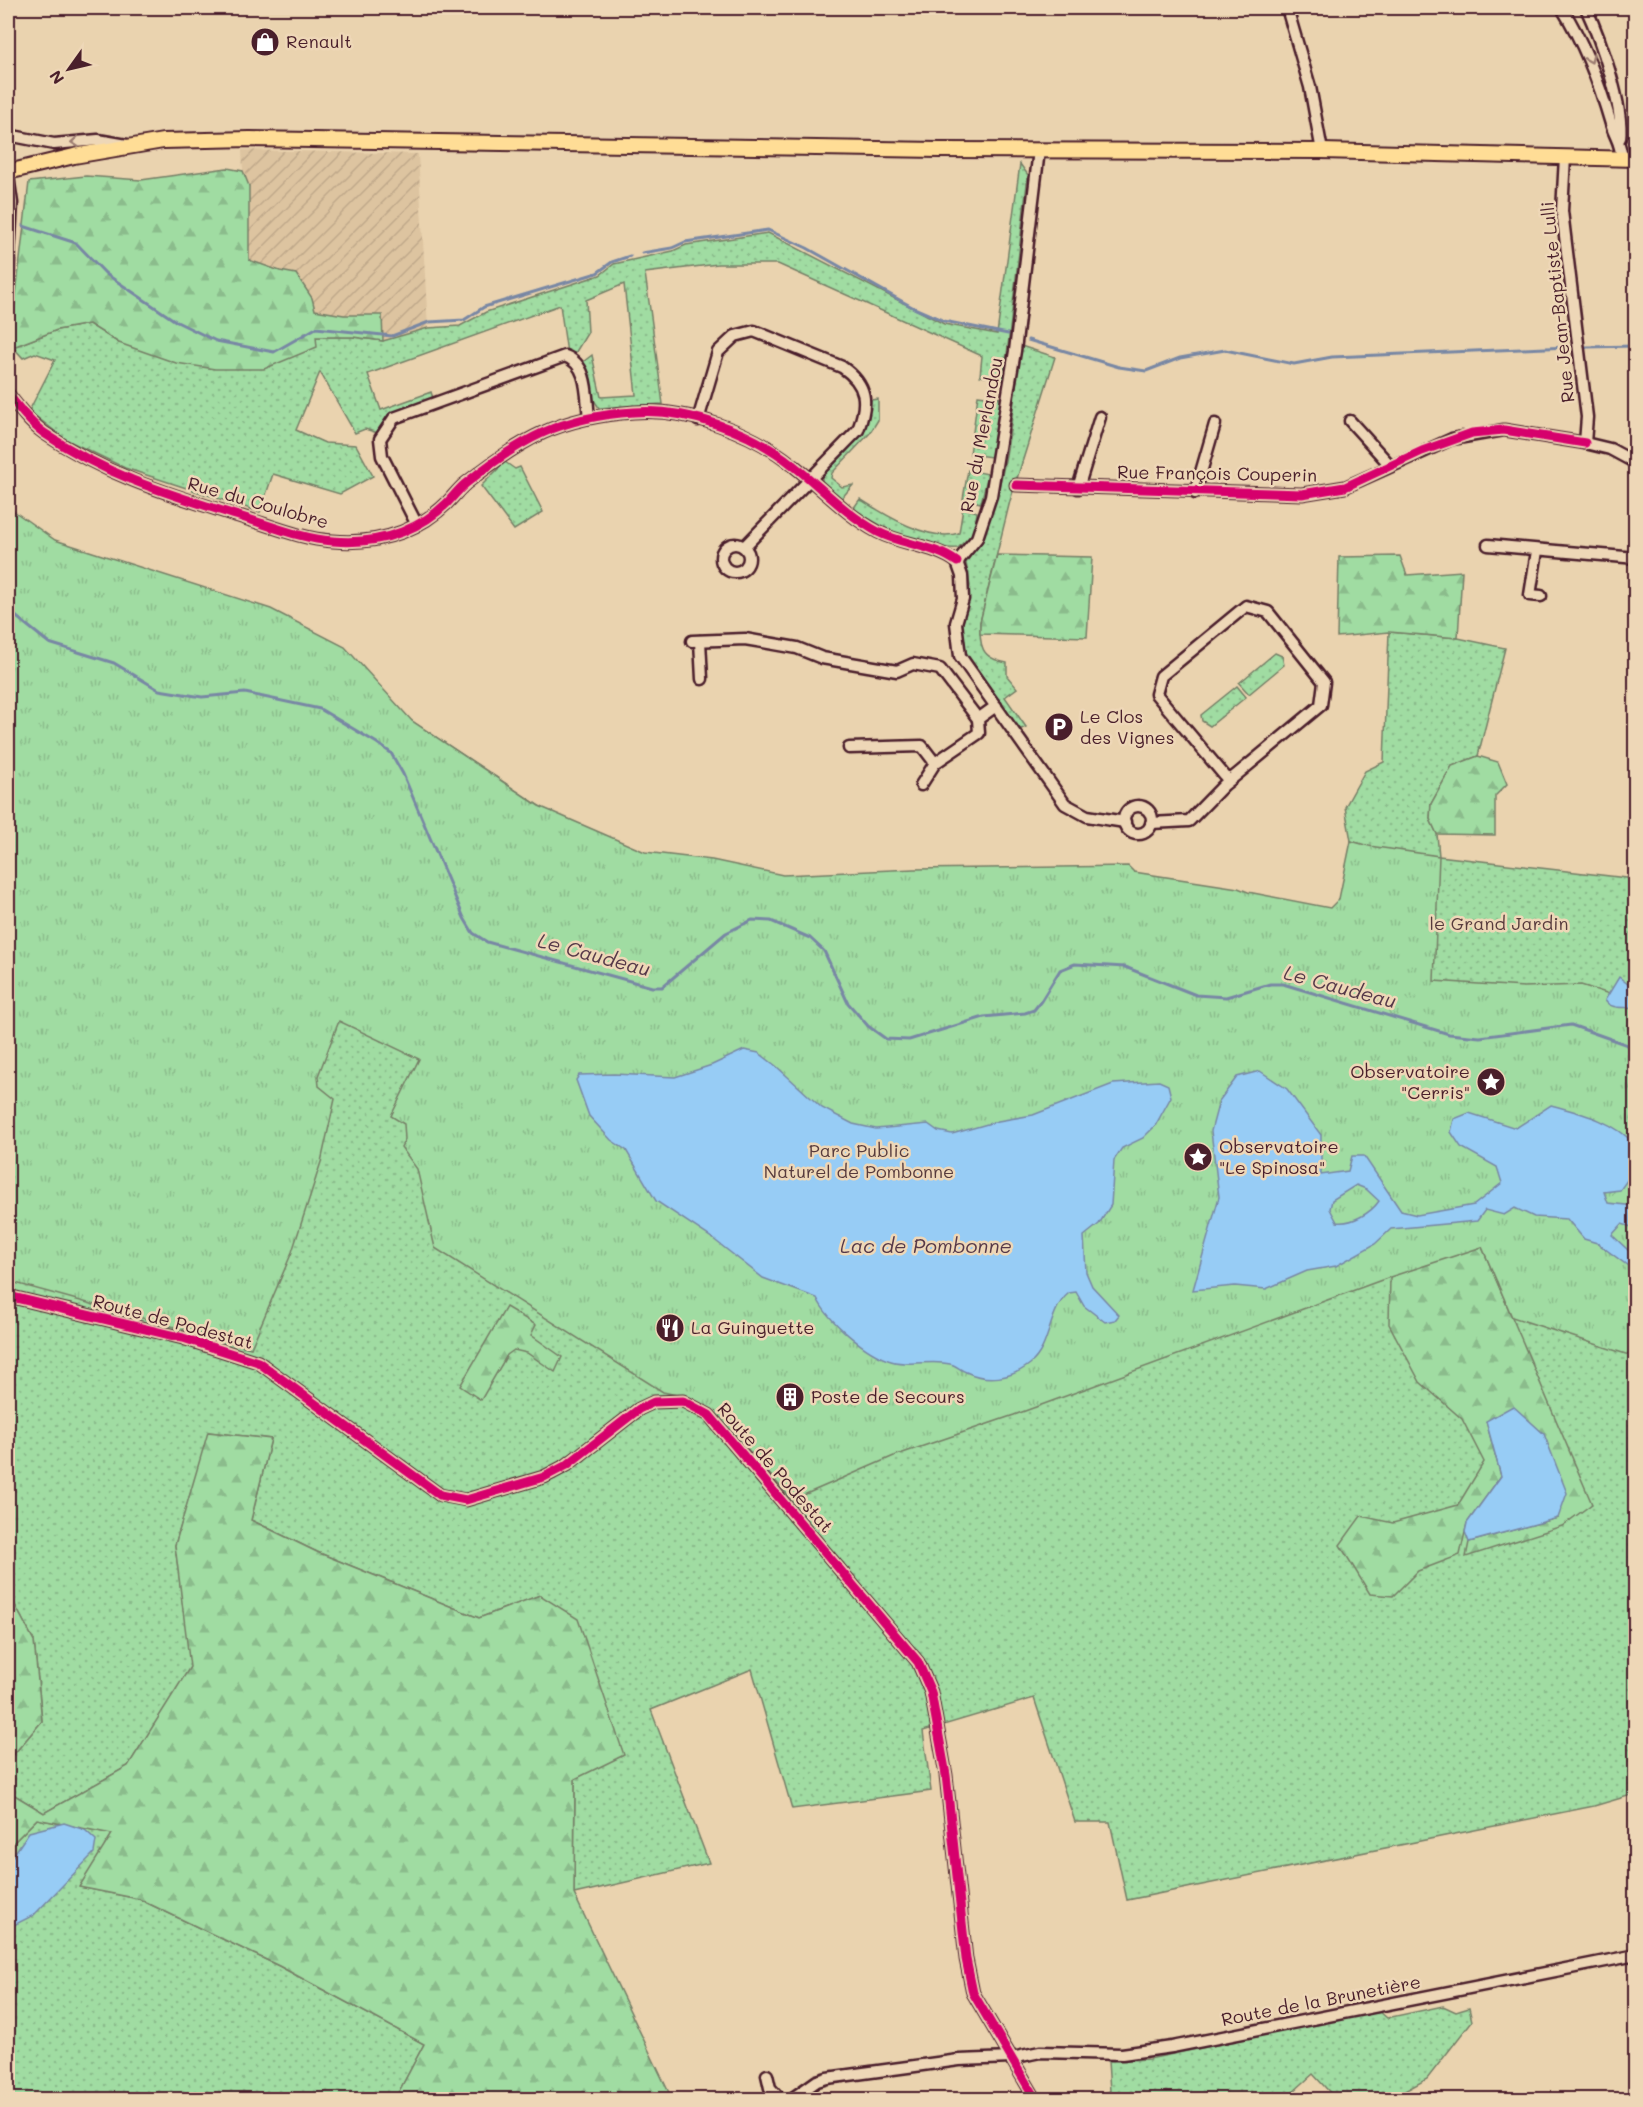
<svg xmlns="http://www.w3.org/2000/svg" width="1643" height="2107" font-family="Mali,sans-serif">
  <defs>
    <pattern id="industrial-furrows" width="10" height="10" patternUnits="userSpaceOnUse" patternTransform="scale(1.5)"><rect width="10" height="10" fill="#ddc4a0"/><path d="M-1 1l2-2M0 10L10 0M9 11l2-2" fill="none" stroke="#bfa88a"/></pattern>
    <pattern id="grass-dots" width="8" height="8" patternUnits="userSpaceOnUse" patternTransform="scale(1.5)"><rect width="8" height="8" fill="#a0dca2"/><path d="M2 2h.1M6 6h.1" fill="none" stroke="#8bbc8c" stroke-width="1.8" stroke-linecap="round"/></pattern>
    <pattern id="forest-firs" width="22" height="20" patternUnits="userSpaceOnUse" patternTransform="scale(1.5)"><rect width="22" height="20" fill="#a0dca2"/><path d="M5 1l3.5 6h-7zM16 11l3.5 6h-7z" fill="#8bbc8c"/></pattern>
    <pattern id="park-tufts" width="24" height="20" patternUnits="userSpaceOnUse" patternTransform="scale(1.5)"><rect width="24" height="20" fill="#a0dca2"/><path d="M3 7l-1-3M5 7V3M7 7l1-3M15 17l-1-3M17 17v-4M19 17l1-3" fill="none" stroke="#8bbc8c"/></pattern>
  </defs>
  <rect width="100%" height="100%" fill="#ead3af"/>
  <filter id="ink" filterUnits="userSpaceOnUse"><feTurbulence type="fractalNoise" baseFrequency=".0167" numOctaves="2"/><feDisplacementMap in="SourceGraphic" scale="12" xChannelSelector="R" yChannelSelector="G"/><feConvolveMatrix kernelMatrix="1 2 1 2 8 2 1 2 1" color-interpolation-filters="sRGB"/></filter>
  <g filter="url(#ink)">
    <path fill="url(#industrial-furrows)" d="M242,150L418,154L428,328L383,341L382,315H344L315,310L312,298L296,274L280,271L249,260V186L243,171Z"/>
    <g fill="url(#grass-dots)" stroke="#757e66" stroke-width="1.5">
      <path d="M1020,164L1028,175L1004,380L980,376L982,356L778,264H718L645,273L663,404L599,408L594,400L583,362L592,355L601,397L636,395L624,284L586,300L588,332L574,355L567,353L560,305L368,374L381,410L431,392L433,398L391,414L378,433L365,429L355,433L320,372L296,430L325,443L356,445L373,476L340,494L273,474L260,512L125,468L65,439L29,411L55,360L35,353L23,358L13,347L57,330L89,324L119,343L316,337H353L383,341L428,328L460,326L486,312L600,275L614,264L673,251L686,245L768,233L944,324L997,334Z"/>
      <path d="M1021,346L1055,357L1010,501L980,622C980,646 980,658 1007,663V676L1017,688L1005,697L1026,727L1019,730L963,648L960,638L970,586L966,563C1008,501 1011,418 1021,346Z"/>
      <path d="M978,395L1001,398L991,457L970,454Z"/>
      <path d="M878,399V420L870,433L832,473L831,478L842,487L853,485L840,500L822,485V474C844,452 873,433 871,400Z"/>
      <path d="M505,462L515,469L520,467L543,512L514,530L481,486Z"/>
      <path d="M968,470L988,474L981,503L963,499Z"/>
      <path d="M860,499C885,515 930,543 959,533L963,508L977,512L974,532L958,548C921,550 883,528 853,509Z"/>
      <path d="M8,536L412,721L670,893L1349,936L1369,847L1351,841L1345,807L1365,771L1384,762L1389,632L1458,638L1505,648L1478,756L1452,766L1431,804L1430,819L1437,834L1439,856L1635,879V1794L1594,1806L1127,1900L1110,1822H1075L1034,1698L923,1731L931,1791L792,1809L752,1669L651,1710L709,1863L574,1894L575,1779L540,1595L479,1618L317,1552L251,1520L271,1439L209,1432L175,1545L191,1667L128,1766L44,1813L8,1791V1761L42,1721L34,1641L8,1592Z"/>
      <path d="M1275,653L1282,656L1284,665L1249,694L1239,683Z"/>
      <path d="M1237,686L1246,697L1210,726L1202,721L1201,715Z"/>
      <path d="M37,1819L113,1834L80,1887L139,1899L279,1966L424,2044L395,2099L8,2100V1848Z"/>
      <path d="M1443,2006L1456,2012L1469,2008L1472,2021L1427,2079L1390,2099H1336L1313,2074L1293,2092L1298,2099H1093L1110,2091L1108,2061L1149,2059L1379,2011L1387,2018Z"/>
    </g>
    <g fill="url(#forest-firs)" stroke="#757e66" stroke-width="1.5">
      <path d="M227,168L243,171L249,186V260L280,271L296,274L312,298L315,310L344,315H382L383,341L353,337H316L317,347L264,369H215L176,363L119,343L89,324L57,330L13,347L11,337L29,182L86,176L141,180Z"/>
      <path d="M997,555L1092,557L1087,637L980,634V622Z"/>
      <path d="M1400,556L1407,575L1462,571L1458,638L1389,632L1337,637L1339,557Z"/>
      <path d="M1478,756L1498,762L1507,784L1495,796V835L1437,834L1430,819L1431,804L1452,766Z"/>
      <path d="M1482,1247L1592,1504L1562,1526L1466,1557L1469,1542L1558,1518L1486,1421L1501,1476L1467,1523L1460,1555L1418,1571L1393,1596L1370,1594L1340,1545L1361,1516L1393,1523L1458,1505L1484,1462L1462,1419L1420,1382L1389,1324L1390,1277L1363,1263Z"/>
      <path d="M506,1307L536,1325L531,1335L562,1357L555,1372L527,1353L514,1350L507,1355L481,1400L460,1386Z"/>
      <path d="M208,1432L271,1439L251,1520L317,1552L479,1618L540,1595L578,1619L624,1755L575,1779L574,1894L672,2099H395L424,2044L279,1966L139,1899L79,1887L112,1834L37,1819L8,1848V1791L44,1813L128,1766L190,1667L175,1545Z"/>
      <path d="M8,1592L34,1641L42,1721L8,1761Z"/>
    </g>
    <path fill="url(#park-tufts)" stroke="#757e66" stroke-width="1.5" d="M8,507L55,540L271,609L345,647L412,721L539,806L645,852L712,860L783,875L914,869L1128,866L1134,872L1238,888L1248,892L1330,908L1339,899L1351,841L1369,846L1439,856L1434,981L1524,987L1581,985L1635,1002V1357L1512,1317L1482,1247L1390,1277L1014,1415L894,1456L792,1500L732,1431L691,1398L663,1392L435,1248L417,1169L401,1147L405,1139L404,1124L391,1116L419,1059L339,1021L318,1076L319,1086L335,1099L321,1162L292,1252L251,1348L8,1281Z"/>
    <g fill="#97ccf5" stroke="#7887a4" stroke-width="1.5" fill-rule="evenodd">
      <path d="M1619,977L1629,985L1633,1007C1624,1008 1609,1009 1605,1000Z"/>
      <path d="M744,1050L759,1053L776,1066L822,1108L853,1124L876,1129L928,1124L938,1131L952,1134L998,1121L1033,1115L1113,1084L1159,1081L1168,1085L1171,1097L1155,1126L1143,1138L1122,1148L1114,1160L1111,1205L1099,1224L1084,1236L1086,1272L1092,1286L1119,1315L1115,1320L1105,1322L1084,1306L1076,1292L1069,1293C1047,1311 1052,1346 1030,1364C1011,1379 987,1382 966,1372C960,1370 956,1365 950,1364C931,1359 910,1367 891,1361C866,1354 827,1320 817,1298L763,1278L712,1238L656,1201L626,1150L611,1140L589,1116L576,1080L579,1075L614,1074L675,1077L712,1065Z"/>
      <path d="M1260,1071L1287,1089L1321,1135V1175L1348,1171L1352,1156H1364L1401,1211L1417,1215L1474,1205L1502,1183L1497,1167L1461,1147L1451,1132L1454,1119L1469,1113L1516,1128L1551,1105C1580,1113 1615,1121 1635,1145V1177L1630,1176L1620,1190L1604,1192L1608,1203L1635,1206V1228L1622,1224L1612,1235L1628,1250L1635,1251V1271L1597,1243L1584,1239L1567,1219L1534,1217L1515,1208L1504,1215L1485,1210L1477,1221L1391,1229L1375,1244L1336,1266L1307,1271L1266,1289L1235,1286L1193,1290L1219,1197L1211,1131L1219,1101L1237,1077ZM1356,1185L1366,1189L1379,1201C1371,1213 1352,1224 1337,1222L1330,1209L1332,1200Z"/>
      <path d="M1513,1406L1544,1434L1567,1493L1558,1518L1469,1542L1465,1532L1467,1523L1501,1476L1486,1421Z"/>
      <path d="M64,1823L85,1830L96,1840L94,1853L34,1915L14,1925L8,1923V1863L29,1832Z"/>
    </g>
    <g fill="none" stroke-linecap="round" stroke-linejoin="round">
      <g stroke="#7887a4" stroke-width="3">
        <path d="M23,226L76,243L106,274L177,322L216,341L274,352L316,328L392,336L429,322L464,320L484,307L597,273L612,262L630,256"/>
        <path d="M642,253L672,248L685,242L768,230L807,248L914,308L944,321L1008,334"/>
        <path d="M1028,340L1119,367L1146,371L1180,358L1225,350L1294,364L1332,357L1569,347"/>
        <path d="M1586,347L1636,346"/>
        <path d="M8,610L49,643L114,663L159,690L202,697L245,693L320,709L377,743L391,753L403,774L464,918L473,933L487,942L652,987H662L726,933L752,920L771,921L810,938L824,951L848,1003L868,1026L886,1039L909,1040L984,1017L1025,1013L1034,1010L1041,1001L1060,970L1075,964L1125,967L1196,995L1226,997L1270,984H1283L1449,1034L1480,1037L1571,1025L1636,1048"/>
      </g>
      <g stroke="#4a1f2b" stroke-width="15">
        <g id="minor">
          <path d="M1287,8L1310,87L1322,151"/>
          <path d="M1562,8C1585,45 1599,82 1611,124C1616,140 1620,140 1622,159"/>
          <path d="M1586,8C1600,38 1624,106 1620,138"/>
          <path d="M8,135L54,144L98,140L127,145"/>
          <path d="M1565,157L1562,211L1587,417L1585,443"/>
          <path d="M8,176L12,203L8,273"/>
          <path d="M8,394C18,407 30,423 44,433C108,477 172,495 245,518C274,527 303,539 333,541C356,543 381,540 402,532C417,526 435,515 447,503C453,497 458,490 465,484C522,438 560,417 634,412C687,408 753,432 794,466C822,488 845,514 878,532C903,545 934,545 957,562"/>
          <path d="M698,420L718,352L735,336L754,331L842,367C868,385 868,403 858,430L744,547"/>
          <path d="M1350,421L1390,465"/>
          <path d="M1016,485L1302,494L1345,487L1452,439L1504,430L1585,443L1610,449L1636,463"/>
          <path d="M1078,488L1100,417"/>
          <path d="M1195,493L1215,424"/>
          <path d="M417,525L382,456L380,439L394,418L565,356C589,365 586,395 589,418"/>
          <circle cx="735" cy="558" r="14"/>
          <path d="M1488,545L1636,558"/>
          <path d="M1537,551L1530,595L1541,596"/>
          <path d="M957,562L977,538L991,496L1015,351L1039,150"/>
          <path d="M957,562L962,576L963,599L956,623L960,656L1065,804L1087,816L1125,822"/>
          <path d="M692,641L745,639L797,648L822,658L897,671L913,664L940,669L978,719"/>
          <path d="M700,641L702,679"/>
          <path d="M849,748L922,746L935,763L979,733L978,719L996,706"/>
          <path d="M921,785L935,763"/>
          <circle cx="1138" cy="820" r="14"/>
          <path d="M1151,823L1189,821L1224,785L1229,781L1321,705L1324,682L1268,612L1246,606L1161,676L1156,694L1229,781"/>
          <path d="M8,1296L183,1338L258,1362L440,1495L466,1500L544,1477L567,1465L639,1409L654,1402L683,1401L709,1415L918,1662L931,1692L946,1775L966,1959L973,1993L1036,2100"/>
          <path d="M767,2075L770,2088L781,2100"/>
          <path d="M790,2100L817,2081L827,2078L959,2060L1012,2058L1040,2052L1122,2054L1172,2047L1636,1955"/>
        </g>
      </g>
      <g stroke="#4a1f2b" stroke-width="18">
        <path id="major" d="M8,172L74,156L163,141L250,139L939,150L1322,151L1636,159"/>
      </g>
      <use href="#minor" stroke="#eed7b7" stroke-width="10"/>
      <use href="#major" stroke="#ffdd96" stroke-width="14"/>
      <g stroke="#eed7b7" stroke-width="13">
        <g id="cycleway">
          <path d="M8,394C18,407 30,423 44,433C108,477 172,495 245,518C274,527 303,539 333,541C356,543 381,540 402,532C417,526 435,515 447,503C453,497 458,490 465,484C522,438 560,417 634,412C687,408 753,432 794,466C822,488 845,514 878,532C903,545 934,545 957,562"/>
          <path d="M1016,485L1302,494L1345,487L1422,451L1472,433L1504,430L1585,443"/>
          <path d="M8,1296L183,1338L258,1362L440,1495L466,1500L544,1477L567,1465L639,1409L654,1402L683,1401L709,1415L918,1662L931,1692L946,1775L966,1959L973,1993L1036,2100"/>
        </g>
      </g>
      <use href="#cycleway" stroke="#d6006c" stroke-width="9"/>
    </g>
    <defs><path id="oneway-chevron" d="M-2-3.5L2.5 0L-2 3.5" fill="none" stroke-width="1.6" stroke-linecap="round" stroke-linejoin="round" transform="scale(1.5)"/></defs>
    <g stroke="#9c7b71">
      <use href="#oneway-chevron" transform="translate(1590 59) rotate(67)"/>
      <use href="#oneway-chevron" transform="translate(75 142) rotate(175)"/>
    </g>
  </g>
  <defs>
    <g id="shop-disc" transform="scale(1.5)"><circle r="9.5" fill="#4a1f2b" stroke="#eed7b7"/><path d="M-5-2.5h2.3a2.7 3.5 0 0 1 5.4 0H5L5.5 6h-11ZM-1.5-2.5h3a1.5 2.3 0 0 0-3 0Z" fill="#fff"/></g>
    <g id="parking-disc" transform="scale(1.5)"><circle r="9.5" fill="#4a1f2b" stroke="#eed7b7"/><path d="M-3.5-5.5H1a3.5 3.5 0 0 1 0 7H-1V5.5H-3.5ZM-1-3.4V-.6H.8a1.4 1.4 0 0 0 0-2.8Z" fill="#fff"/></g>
    <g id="sight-disc" transform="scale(1.5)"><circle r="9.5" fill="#4a1f2b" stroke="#eed7b7"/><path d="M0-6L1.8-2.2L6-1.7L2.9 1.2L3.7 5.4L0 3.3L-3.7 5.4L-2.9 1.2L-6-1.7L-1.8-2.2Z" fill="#fff"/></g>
    <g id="restaurant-disc" transform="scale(1.5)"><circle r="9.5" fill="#4a1f2b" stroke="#eed7b7"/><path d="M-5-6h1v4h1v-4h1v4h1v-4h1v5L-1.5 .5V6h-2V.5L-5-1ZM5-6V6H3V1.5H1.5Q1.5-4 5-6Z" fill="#fff"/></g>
    <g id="building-disc" transform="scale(1.5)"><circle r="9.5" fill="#4a1f2b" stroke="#eed7b7"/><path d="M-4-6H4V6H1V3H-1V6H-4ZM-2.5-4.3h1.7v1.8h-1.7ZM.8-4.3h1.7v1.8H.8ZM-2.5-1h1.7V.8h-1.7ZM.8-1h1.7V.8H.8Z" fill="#fff"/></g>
  </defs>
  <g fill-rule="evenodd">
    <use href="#shop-disc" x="265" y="42"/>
    <use href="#parking-disc" x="1059" y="727"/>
    <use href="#sight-disc" x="1491" y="1082"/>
    <use href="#sight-disc" x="1198" y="1157"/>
    <use href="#restaurant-disc" x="670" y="1328"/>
    <use href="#building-disc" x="790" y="1397"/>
  </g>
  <g text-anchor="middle" stroke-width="5" stroke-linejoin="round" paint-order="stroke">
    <g font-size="18" fill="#4a1f2b" stroke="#eed7b7" text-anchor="start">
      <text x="286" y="48">Renault</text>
      <text x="1080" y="723">Le Clos<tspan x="1080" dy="21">des Vignes</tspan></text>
      <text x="1470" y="1078" text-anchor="end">Observatoire<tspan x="1470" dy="21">"Cerris"</tspan></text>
      <text x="1219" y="1153">Observatoire<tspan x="1219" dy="21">"Le Spinosa"</tspan></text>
      <text x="691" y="1334">La Guinguette</text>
      <text x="811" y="1403">Poste de Secours</text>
    </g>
    <g font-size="18" fill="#4a1f2b" stroke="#eed7b7">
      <text transform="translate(1558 302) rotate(-96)" y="6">Rue Jean-Baptiste Lulli</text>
      <text transform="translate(982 435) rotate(-79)" y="6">Rue du Merlandou</text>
      <text transform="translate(1217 474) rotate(1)" y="6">Rue François Couperin</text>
      <text transform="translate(258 503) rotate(16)" y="6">Rue du Coulobre</text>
      <text transform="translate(173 1322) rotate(15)" y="6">Route de Podestat</text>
      <text transform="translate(775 1468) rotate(49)" y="6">Route de Podestat</text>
      <text transform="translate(1321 2001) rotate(-11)" y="6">Route de la Brunetière</text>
    </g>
    <g font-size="18" fill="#573b3d" stroke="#eed7b7">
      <text x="1499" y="930">le Grand Jardin</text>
      <text x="859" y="1157">Parc Public<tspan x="859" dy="21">Naturel de Pombonne</tspan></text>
    </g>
    <g font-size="20" font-style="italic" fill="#563949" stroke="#eed7b7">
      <text transform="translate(594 955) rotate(15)" y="7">Le Caudeau</text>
      <text transform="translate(1340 987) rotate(15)" y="7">Le Caudeau</text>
      <text x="926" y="1253">Lac de Pombonne</text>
    </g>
  </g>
  <rect width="1643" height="2107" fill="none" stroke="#eed7b7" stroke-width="30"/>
  <rect x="15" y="15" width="1613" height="2077" fill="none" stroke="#4a1f2b" stroke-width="2" filter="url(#ink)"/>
  <g transform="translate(69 69) rotate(236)" stroke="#eed7b7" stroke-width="4.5" paint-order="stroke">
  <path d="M0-4.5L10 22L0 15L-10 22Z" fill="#4a1f2b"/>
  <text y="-9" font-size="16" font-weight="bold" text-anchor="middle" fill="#4a1f2b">N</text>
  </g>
</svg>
